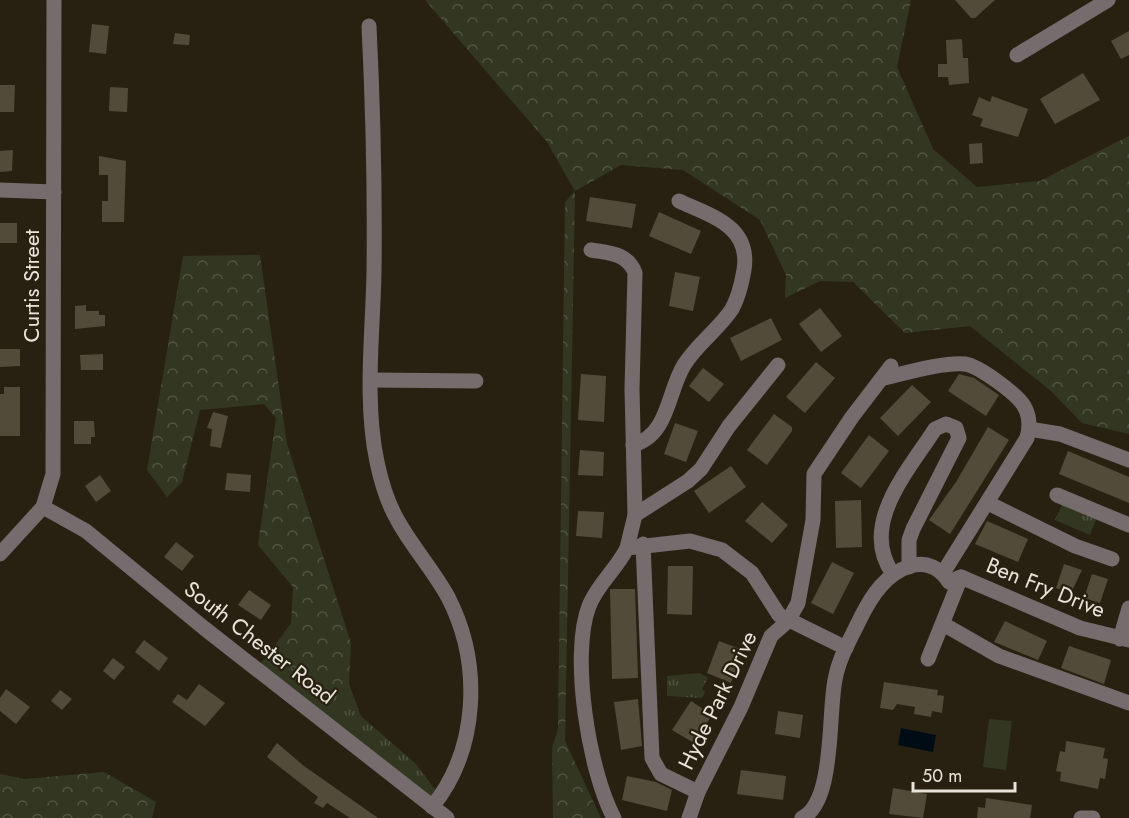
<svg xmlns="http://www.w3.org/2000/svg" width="1129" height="818" font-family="Jost,sans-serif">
  <defs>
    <pattern id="grass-tufts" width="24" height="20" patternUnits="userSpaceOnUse" patternTransform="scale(1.5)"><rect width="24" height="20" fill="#333722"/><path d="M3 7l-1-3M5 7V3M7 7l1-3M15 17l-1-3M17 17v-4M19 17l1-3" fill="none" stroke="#515442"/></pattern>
    <pattern id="forest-crowns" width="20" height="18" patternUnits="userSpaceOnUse" patternTransform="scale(1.5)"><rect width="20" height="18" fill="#333722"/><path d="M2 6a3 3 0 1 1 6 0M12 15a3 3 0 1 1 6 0" fill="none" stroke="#515442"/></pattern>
  </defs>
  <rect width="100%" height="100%" fill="#282112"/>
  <g fill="url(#grass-tufts)">
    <path d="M1063,503L1097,517L1090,535L1055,520Z"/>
    <path d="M271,651L319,690L337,695L349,684L361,716L416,764L442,799V807L260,664Z"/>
    <path d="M700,673L708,678L702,689L705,692L702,698L667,696V676Z"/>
  </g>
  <g fill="url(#forest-crowns)">
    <path d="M425,0H911L897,67L933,149L977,187L1040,181L1129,136V434L1082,423L1051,391L970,326L905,333L853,282L820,281L785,298L786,275L760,220L683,170L621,165L575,191L565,741L601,818H553L552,748L558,729L565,202L575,191L547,142Z"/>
    <path d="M260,255L287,444L351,643L349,684L337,696L319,690L271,651L291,623L293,587L258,545L276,418L264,404L200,410L182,482L167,497L147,470L183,256Z"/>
    <path d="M104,772L156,802L152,818H0V774L24,779Z"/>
  </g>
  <path fill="#333722" d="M989,719L1012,721L1006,770L983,767Z"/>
  <path fill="#000c15" d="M901,728L936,735L933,752L898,745Z"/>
  <g fill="#524b3a">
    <path d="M955,0H995L975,18H971Z"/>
    <path d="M92,24L109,26L106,54L89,52Z"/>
    <path d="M1129,31V55L1121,59L1111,41Z"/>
    <path d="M175,33L190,35L189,45L173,44Z"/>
    <path d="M962,39L963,58H968L969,83L949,85L948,77H938V64H947L946,40Z"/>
    <path d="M1083,73L1100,100L1055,124L1040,99Z"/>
    <path d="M0,85H15L14,112H0Z"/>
    <path d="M110,87L128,88L127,112L109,111Z"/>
    <path d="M992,96L1028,109L1018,137L980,126L983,119L972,115L979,97L990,102Z"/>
    <path d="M982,143L983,163L970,164L969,144Z"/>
    <path d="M13,150L12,171L0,172V151Z"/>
    <path d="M99,156L126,161L124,222H102V201H108V175H99Z"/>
    <path d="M590,197L636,204L632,228L586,221Z"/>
    <path d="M659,212L701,231L691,254L649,236Z"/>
    <rect x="0" y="223" width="17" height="20"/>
    <path d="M675,272L700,277L693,311L669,306Z"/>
    <path d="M86,305V311H99V315H105V326L75,329V306Z"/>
    <path d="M820,308L842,336L821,352L799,324Z"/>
    <path d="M771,318L782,340L741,361L730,338Z"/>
    <path d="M0,349H20V366L0,367Z"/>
    <path d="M103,354V370H81L80,355Z"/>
    <path d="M816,362L835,378L805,413L786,397Z"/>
    <path d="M703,368L724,384L709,402L689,386Z"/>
    <path d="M581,374L606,376L604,422L578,420Z"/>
    <path d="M959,374L974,378L999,395L986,416L948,391Z"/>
    <path d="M912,385L931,402L898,436L880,418Z"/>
    <path d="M4,387H20V436H0V394H4Z"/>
    <path d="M213,412L228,416L221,448L210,446L212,429L207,428Z"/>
    <path d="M774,414L792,427V431L767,465L747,450Z"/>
    <path d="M74,421H94L95,437H91V444H74Z"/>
    <path d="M675,423L698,431L686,462L664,454Z"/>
    <path d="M988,427L1009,440L950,534L929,520L956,482Z"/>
    <path d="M869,435L889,451L861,488L841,473Z"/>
    <path d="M580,450L604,452L603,476L578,475Z"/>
    <path d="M1068,451L1129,477V503L1059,474Z"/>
    <path d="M731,466L746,487L709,513L694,491Z"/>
    <path d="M227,473L251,475L250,492L225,490Z"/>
    <path d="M100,475L111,491L96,502L85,486Z"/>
    <path d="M861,500L862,547L836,548L835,501Z"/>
    <path d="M762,502L788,525L772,543L745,521Z"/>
    <path d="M578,511L604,512L602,538L576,536Z"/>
    <path d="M987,521L1028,539L1018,562L975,544Z"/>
    <path d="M176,542L194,556L182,571L164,557Z"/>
    <path d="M832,562L854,573L833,614L811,603Z"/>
    <path d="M1064,564L1082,570L1071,593L1056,588Z"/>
    <path d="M668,566H693L692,615L667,614Z"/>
    <path d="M1092,574L1108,579L1100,603L1084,598Z"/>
    <path d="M610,589H635L638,678L612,679Z"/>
    <path d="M249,590L271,605L261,620L238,605Z"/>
    <path d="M1005,621L1047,641L1038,660L994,642Z"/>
    <path d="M144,640L168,658L159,671L135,652Z"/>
    <path d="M719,641L743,650L731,683L707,673Z"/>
    <path d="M1069,646L1111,660L1104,684L1061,668Z"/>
    <path d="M113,658L125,667L114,680L103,671Z"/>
    <path d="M884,682L938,690L937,695L944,696L942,713L932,711L931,717L914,714L915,707L897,704L893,710L880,708Z"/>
    <path d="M199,684L225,703L205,726L172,702L178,694L187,700Z"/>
    <path d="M6,689L30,707L16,724L0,711V698Z"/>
    <path d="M60,690L72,699L62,710L51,701Z"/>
    <path d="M638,699L642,746L621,750L614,702Z"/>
    <path d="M691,701L712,715L694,743L672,730Z"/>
    <path d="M778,711L803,715L800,738L775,734Z"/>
    <path d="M1066,741L1105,748L1103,758L1108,759L1105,779L1100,778L1098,789L1060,781L1061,772L1056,771L1060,751L1065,752Z"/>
    <path d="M277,743L304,766L378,818H350L327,803L323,808L314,803L318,797L267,757Z"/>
    <path d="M741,770L786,776L783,800L737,794Z"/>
    <path d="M627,776L656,782L672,790L667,811L622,800Z"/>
    <path d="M893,788L927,794L923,818L889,814Z"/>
    <path d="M986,798L1032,805L1030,818H977L978,807L985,808Z"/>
  </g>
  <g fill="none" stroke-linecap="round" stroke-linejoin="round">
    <g stroke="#766c6d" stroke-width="15">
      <path d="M369,26C373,108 375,190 374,271C373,333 364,400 377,462C381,481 388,504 398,521C413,548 434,571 448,597C482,663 479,749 432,807"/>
      <path d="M1017,55L1108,0"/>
      <path d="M0,190L54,192"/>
      <path d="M591,250C609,253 628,253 635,273L632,389L635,515L627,548"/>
      <path d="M884,378C906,373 943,362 965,364C979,366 1017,394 1024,406C1030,416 1030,427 1027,438L943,573"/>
      <path d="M372,380L476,381"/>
      <path d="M1029,429L1060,434L1129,460"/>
      <path d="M633,445C669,435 667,393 684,365C697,344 719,329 732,309C738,298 742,282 744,270C751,226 711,216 679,201"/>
      <path d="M1057,495L1129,525"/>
      <path d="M988,503L1075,546L1112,559"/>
      <path d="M43,507L86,531L204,628L447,818"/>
      <path d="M635,515L688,481L701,469L729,426L778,365"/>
      <path d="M643,544L652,758L661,774L698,792"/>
      <path d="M0,554L43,507L53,474L54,0"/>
      <path d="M893,574C858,525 909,470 935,429L946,424L956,428L959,438L913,529L909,540V567"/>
      <path d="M943,624L999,656L1129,703"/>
      <path d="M1120,639L1129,608"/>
      <path d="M928,659L961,577"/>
      <path d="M614,818C589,772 570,655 589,606C598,583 617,569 627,548L690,541L722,550L752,573L779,615L846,648"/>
      <path d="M689,818L698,792L741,707L771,636L788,621L798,603L813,520L814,474L852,417L891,366"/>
      <path d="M802,818C835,802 828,714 835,680C839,657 851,638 861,617C872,595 886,574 910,566C927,561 940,568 949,582L961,577L1080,628L1129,640"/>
      <path d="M1081,818H1093"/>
    </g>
  </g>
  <g text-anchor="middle" stroke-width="4.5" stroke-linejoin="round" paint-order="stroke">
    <g font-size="22" fill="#e8e4da" stroke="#282112">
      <text transform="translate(31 286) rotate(-90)" y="8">Curtis Street</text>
      <text transform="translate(1046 587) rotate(22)" y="8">Ben Fry Drive</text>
      <text transform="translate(260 642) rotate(38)" y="8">South Chester Road</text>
      <text transform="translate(717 700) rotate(-64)" y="8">Hyde Park Drive</text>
    </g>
  </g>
  <path d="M913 782v9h102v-9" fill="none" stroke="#e8e4da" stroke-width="3"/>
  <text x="922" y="782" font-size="18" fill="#e8e4da" stroke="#282112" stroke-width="4.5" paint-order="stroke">50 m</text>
</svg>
